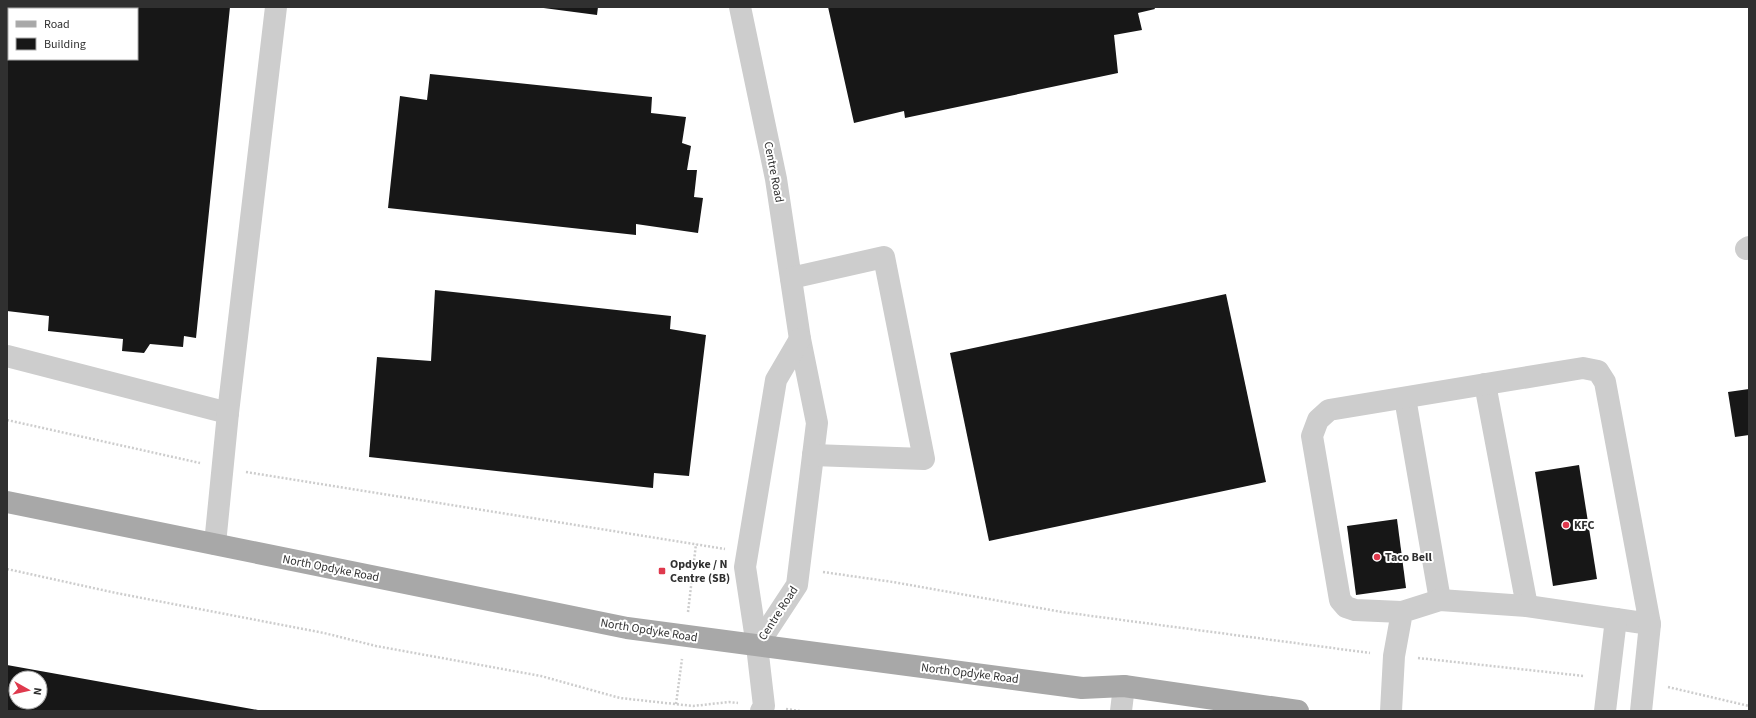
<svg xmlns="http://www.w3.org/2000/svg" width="1756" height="718" font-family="'Source Sans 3',sans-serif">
  <rect width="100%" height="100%" fill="#fff"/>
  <g fill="#171717" fill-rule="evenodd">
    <path d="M7,7H230L196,338L184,336L183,347L150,344L144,353L122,351L123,339L48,331L49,316L7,311ZM9,9H137V59H9Z"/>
    <path d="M536,7H598L597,15Z"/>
    <path d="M828,7H1154L1155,9L1138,13L1142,30L1114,35L1118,73L905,118L904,111L854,123Z"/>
    <path d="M430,74L652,97L651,113L686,117L682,143L691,146L687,170H697L694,197L703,198L698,233L636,224V235L388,208L400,96L427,100Z"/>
    <path d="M435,290L671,316L670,329L706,335L689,476L654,473L653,488L369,457L377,357L431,361Z"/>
    <path d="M1226,294L1266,482L989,541L950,353Z"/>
    <path d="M1749,389V435L1735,437L1728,392Z"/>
    <path d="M1579,465L1597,579L1553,586L1535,472Z"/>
    <path d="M1397,519L1406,588L1356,595L1347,526Z"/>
    <path d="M7,665L258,710V711H7ZM16,678H40V702H16Z"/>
  </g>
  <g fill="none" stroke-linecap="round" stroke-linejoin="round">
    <g stroke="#cdcdcd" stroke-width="2.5" stroke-dasharray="2 2" stroke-linecap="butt">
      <path d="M7,420L200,463"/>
      <path d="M246,472L725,549"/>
      <path d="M7,569L116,593L324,633L376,646L541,676L620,698L693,706L729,702L738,703"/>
      <path d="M823,572L893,582L1062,612L1370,653"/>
      <path d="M688,612L696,544"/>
      <path d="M1418,658L1584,676"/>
      <path d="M1668,687L1749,706"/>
      <path d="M676,704L682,659"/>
      <path d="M786,709L800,711"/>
    </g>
    <g stroke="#cdcdcd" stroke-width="22">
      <path d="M740,7L776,179L800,339L817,423L797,585L757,646"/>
      <path d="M1746,249L1749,247"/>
      <path d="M791,278L884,257L924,459L813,455"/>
      <path d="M7,356L228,413"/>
      <path d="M1485,384L1527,606"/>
      <path d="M1405,398L1440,600"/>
      <path d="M215,544L228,413L276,7"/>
      <path d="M761,711L764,706L757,646L745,567L776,380L800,339"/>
      <path d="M1121,711L1124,686"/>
      <path d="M1391,711L1394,656L1402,612L1440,600L1527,606L1650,624L1605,382L1598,371L1583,368L1329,410L1318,420L1312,436L1340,600L1346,607L1355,610L1402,612"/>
      <path d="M1605,711L1616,619"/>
      <path d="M1641,711L1650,624"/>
    </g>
    <path stroke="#a8a8a8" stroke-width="22" d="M7,502L627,628L1082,688L1124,686L1298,711"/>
  </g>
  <g fill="#df394d" stroke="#fff" stroke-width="1.5">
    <circle cx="1566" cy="525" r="4"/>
    <circle cx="1377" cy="557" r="4"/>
    <rect x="658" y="567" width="8" height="8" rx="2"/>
  </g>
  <g text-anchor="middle" stroke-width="4" stroke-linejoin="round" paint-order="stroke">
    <g font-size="12" fill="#303030" stroke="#fff">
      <text transform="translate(774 172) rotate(79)" y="4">Centre Road</text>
      <text transform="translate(331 568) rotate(11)" y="4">North Opdyke Road</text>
      <text transform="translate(778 613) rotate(-57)" y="4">Centre Road</text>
      <text transform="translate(649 630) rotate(9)" y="4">North Opdyke Road</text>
      <text transform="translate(970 673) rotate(7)" y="4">North Opdyke Road</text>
    </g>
    <g font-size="12" font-weight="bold" fill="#303030" stroke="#fff" text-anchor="start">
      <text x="1574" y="529">KFC</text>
      <text x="1385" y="561">Taco Bell</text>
      <text x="670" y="568">Opdyke / N<tspan x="670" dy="14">Centre (SB)</tspan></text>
    </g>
  </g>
  <rect width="1756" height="718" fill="none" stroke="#303030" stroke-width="16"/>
  <rect x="8" y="8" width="130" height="52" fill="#ffffff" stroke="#acacac"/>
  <rect x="16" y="21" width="20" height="6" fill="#a8a8a8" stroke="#acacac"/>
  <text x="44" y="28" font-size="12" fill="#303030">Road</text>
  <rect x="16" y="38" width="20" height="12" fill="#171717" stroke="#acacac"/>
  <text x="44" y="48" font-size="12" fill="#303030">Building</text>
  <g transform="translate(28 690) rotate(98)"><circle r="19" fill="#ffffff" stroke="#acacac"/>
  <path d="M0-3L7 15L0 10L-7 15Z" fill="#df394d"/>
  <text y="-6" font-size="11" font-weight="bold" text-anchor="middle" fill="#303030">N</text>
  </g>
</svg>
